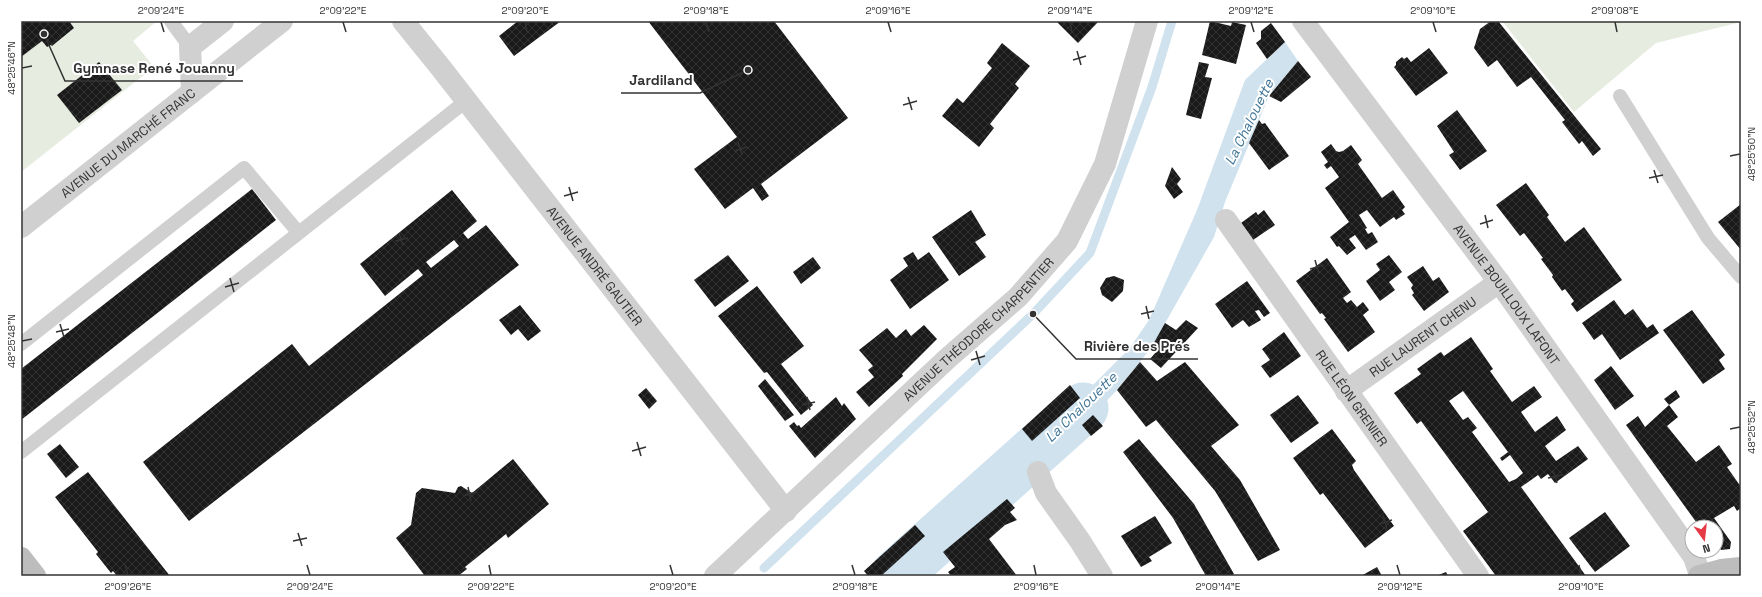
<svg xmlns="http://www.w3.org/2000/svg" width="1762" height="597" font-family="'Space Grotesk',sans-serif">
  <defs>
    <pattern id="building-cross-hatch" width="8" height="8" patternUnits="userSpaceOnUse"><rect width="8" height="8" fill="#1a1a1a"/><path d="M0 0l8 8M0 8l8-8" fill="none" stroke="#333"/></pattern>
  </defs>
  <rect width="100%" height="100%" fill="#fff"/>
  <g fill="#e6ecdf">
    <path d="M21,21H157L133,41L154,67L21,172Z"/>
    <path d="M1502,21H1741V22L1656,43L1574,112Z"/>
  </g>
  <g fill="#cfe2ee">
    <path d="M1285,42L1298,61L1269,96L1225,202L1214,237L1151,348L1117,390L1093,415L1038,466L1025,448L1080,398L1129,349L1149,320L1197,210L1245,80Z"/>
    <path d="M1019,452L1034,474L988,516L915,576H881Z"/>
  </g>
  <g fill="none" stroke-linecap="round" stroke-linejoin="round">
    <path stroke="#cfe2ee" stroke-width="9" d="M764,568L1033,314L1090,253L1152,87L1172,21"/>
    <path stroke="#cfe2ee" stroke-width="51" d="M895,576L1083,408"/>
  </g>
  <g fill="url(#building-cross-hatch)" fill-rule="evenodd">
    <path d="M21,21H69L74,28L52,46L51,45L47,47L42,41L21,57Z"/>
    <path d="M518,21H561L514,56L499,36Z"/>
    <path d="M648,21H774L848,118L761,184L769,196L762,201L753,188L725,209L694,169L737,137Z"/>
    <path d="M1056,21H1099L1078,43Z"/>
    <path d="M1210,21L1231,26L1232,22L1246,25L1236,64L1202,55Z"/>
    <path d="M1491,21H1498L1601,149L1593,156L1582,141L1579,144L1562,122L1565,120L1531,77L1517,87L1497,60L1488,67L1474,48L1480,29Z"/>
    <path d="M1271,23L1285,42L1267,59L1256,43L1261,39V31Z"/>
    <path d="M1002,43L1030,66L1015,84L1019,88L990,124L994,128L979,147L942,116L957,98L963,103L992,68L987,63Z"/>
    <path d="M1429,48L1448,73L1416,96L1394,67L1396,65V62L1402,57L1404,59L1407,57L1411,62Z"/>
    <path d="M1298,61L1311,77L1281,102L1269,96Z"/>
    <path d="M99,62L122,90L79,123L57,95Z"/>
    <path d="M1199,62L1209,64L1205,77L1212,78L1201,119L1186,115Z"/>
    <path d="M1457,110L1487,151L1460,170L1449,155L1454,152L1437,126Z"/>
    <path d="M1259,120L1262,124L1265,123L1289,156L1269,170L1249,143Z"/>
    <path d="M1331,144L1336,151L1339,152L1343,151L1351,145L1362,160L1358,164L1382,198L1393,190L1405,207L1402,210L1405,214L1396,220L1394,217L1380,227L1367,210L1359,215L1367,228L1365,229L1368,234L1372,232L1378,242L1366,250L1355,235L1349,239L1356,248L1347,255L1339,246L1337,247L1330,237L1349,222L1325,188L1339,177L1331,166L1327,169L1324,165L1328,162L1321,152Z"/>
    <path d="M1172,167L1181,179L1177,184L1183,192L1174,199L1165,186Z"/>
    <path d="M1526,183L1549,215L1547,217L1565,242L1584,227L1622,280L1577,312L1571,304L1574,301L1565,289L1562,291L1552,277L1553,275L1541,259L1543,258L1524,233L1520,236L1496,205Z"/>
    <path d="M252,189L276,220L21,420V369Z"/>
    <path d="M452,190L477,221L463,233L468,239L486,225L519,265L189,521L143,462L292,344L309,366L423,275L418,269L385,296L360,264ZM454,240L459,246L431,268L426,262Z"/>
    <path d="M1741,204V250L1718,222Z"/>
    <path d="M971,210L986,235L975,242L986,257L959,276L932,237Z"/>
    <path d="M1264,210L1275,225L1253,240L1241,223L1256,212L1258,215Z"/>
    <path d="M913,252L918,260L929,252L949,280L910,309L890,280L908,266L903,258Z"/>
    <path d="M728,255L749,281L715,307L694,280Z"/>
    <path d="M1389,255L1402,272L1389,282L1395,290L1380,301L1366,281L1380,270L1376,264Z"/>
    <path d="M813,257L821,268L801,284L793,272Z"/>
    <path d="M1327,258L1351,292L1343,298L1347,303L1351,300L1357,307L1363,302L1369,310L1363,315L1375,332L1348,352L1324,319L1326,318L1322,313L1320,314L1296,281Z"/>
    <path d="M1423,266L1433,281L1439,277L1449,292L1424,311L1412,295L1414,293L1411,288L1413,285L1407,277Z"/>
    <path d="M1114,276L1124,280L1123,291L1112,302L1102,295L1100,288L1106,278Z"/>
    <path d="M1247,281L1270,313L1264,317L1259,310L1255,311L1261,320L1249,327L1243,320L1232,328L1215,304Z"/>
    <path d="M757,286L804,346L781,364L813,405L801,415L767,372L764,373L718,316Z"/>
    <path d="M1614,300L1625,315L1633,309L1647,328L1653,324L1659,333L1620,360L1602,334L1594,340L1582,323Z"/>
    <path d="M520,305L541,331L528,341L518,329L511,335L499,320Z"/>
    <path d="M1692,310L1725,355L1719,360L1725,369L1703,384L1663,330Z"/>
    <path d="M1186,320L1198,328L1161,368L1150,359L1156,352L1151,348L1165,323L1176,330Z"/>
    <path d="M924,325L937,339L902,374L903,376L869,407L856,392L874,377L868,370L873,366L859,350L887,328L896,338L906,329L911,336Z"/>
    <path d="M1284,332L1301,356L1270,378L1261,366L1270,360L1262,349Z"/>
    <path d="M1471,337L1493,369L1490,371L1512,402L1534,386L1542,397L1521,412L1535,432L1557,416L1566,430L1545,446L1556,461L1578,446L1588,459L1555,483L1548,474L1541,479L1538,475L1521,487L1586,576H1496L1463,531L1488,512L1421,421L1417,424L1394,393L1421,374L1417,369L1439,353L1441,352L1444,356ZM1463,391L1508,452L1500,458L1502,461L1510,455L1523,473L1516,479L1509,482L1472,432L1477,428L1468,417L1463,420L1449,401Z"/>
    <path d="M1140,362L1157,381L1185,362L1239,425L1211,446L1240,480L1280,550L1258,561L1215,491L1156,420L1146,427L1117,390Z"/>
    <path d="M1611,366L1634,396L1615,410L1594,380Z"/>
    <path d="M765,379L794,415L785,421L758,386Z"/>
    <path d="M1070,385L1080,398L1032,441L1022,429Z"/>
    <path d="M646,388L657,401L649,409L638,395Z"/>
    <path d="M1676,390L1680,397L1669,405L1664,399Z"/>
    <path d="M1298,395L1319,423L1291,443L1270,415Z"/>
    <path d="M836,397L842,406L844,403L856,419L815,458L789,426L794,422L797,426L799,425L801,428Z"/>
    <path d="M1669,405L1678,417L1667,426L1696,462L1719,445L1732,464L1727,467L1741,487V508L1737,511L1734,506L1714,518L1731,542L1730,549L1721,550L1716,543V527H1704L1702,525L1699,526L1626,425L1638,416L1645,427Z"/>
    <path d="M1093,415L1103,426L1091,436L1082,425Z"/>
    <path d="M1332,429L1356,461L1352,465L1354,470L1394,526L1365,548L1323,493L1320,495L1293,458Z"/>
    <path d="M1139,439L1194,504L1234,574L1231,576H1206L1173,518L1123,452Z"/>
    <path d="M60,444L79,467L66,478L47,454Z"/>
    <path d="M513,459L549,504L508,538L506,534L465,567L467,569L458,576H425L396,538L411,525L416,493L422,488L455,493L458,487L461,486L472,493Z"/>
    <path d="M88,472L140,538L170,576H117L113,571L111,573L96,554L98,552L55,497Z"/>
    <path d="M1007,499L1015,508L1010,512L1017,520L1005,525L989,539L1017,576H951L948,572L955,567L943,552Z"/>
    <path d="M1605,512L1630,546L1595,572L1569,538Z"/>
    <path d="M1155,516L1172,543L1149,557L1152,561L1141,567L1121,536Z"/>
    <path d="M915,525L925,536L881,576H868L864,571Z"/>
    <path d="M1377,567L1382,576H1361Z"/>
    <path d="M1446,572L1448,576H1436Z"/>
  </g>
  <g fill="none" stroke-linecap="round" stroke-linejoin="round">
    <g stroke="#d0d0d0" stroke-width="14">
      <path d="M171,21L190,47"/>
      <path d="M1620,96L1708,238L1741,277"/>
      <path d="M21,344L244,168L298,232"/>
      <path d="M21,452L466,101"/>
    </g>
    <g stroke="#d0d0d0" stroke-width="22">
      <path id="s1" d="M403,21L441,68L786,511"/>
      <path id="s2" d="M1303,21L1499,282L1694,557L1700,575"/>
      <path d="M192,92L190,47L223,21"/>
      <path id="s3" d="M1226,220L1478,576"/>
      <path id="s4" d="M21,227L282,21"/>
      <path id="s5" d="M1346,391L1499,282"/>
      <path d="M1038,472L1046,493L1080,541L1102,576"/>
      <path id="s6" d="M715,576L948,358L1018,297L1067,241L1105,164L1147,21"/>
    </g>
    <g stroke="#bdbdbd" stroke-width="22">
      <path d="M21,558L35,576"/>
      <path d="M1699,576L1721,570L1741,568"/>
    </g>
  </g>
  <path fill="none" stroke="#333" stroke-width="1.5" d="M161,22L164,32M343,22L346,32M525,22L527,32M706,22L709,32M888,22L891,32M1070,22L1072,32M1251,22L1254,32M1433,22L1436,32M1615,22L1617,32M1077,51L1081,65M1073,60L1086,56M22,68L32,66M908,97L912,110M903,105L917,101M738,142L742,155M734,151L747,147M1730,156L1740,154M1654,170L1658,183M1649,178L1663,175M569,187L573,201M564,196L578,192M1485,215L1488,228M1480,224L1493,220M399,233L403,246M395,241L408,238M1315,260L1319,274M1310,269L1324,265M230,278L234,292M225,287L239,283M1146,306L1149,319M1141,314L1154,311M60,324L64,337M56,332L69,329M22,341L32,339M976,351L980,365M971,360L985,356M807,397L810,410M802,405L815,402M1730,429L1740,427M637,442L641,456M632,451L646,447M1553,470L1557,483M1548,478L1562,475M468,487L471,501M463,496L476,492M1383,515L1387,529M1379,524L1392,520M298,533L302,546M293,541L307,538M125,565L128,575M307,565L310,575M489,565L491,575M670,565L673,575M852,565L855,575M1034,565L1036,575M1215,565L1218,575M1397,565L1400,575M1579,565L1581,575"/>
  <g text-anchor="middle" stroke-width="4" stroke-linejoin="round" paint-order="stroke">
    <g font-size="13" fill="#333" stroke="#fff">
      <text dy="5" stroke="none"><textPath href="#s4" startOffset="136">AVENUE DU MARCHÉ FRANC</textPath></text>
      <text dy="5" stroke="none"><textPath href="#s1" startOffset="311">AVENUE ANDRÉ GAUTIER</textPath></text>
      <text dy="5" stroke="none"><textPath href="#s2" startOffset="341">AVENUE BOUILLOUX LAFONT</textPath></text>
      <text dy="5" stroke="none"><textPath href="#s6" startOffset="361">AVENUE THÉODORE CHARPENTIER</textPath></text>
      <text dy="5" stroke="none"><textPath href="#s5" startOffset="94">RUE LAURENT CHENU</textPath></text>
      <text dy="5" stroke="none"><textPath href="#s3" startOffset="218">RUE LÉON GRENIER</textPath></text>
    </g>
    <g font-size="14" font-style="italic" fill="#3f7597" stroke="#fff">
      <text transform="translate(1249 122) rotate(-64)" y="5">La Chalouette</text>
      <text transform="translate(1081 407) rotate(-44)" y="5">La Chalouette</text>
    </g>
  </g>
  <path fill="none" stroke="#333" stroke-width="1.5" d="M44 34L65 81H243M748 70L700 93H621M1033 314L1076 359H1198"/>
  <g fill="#333" stroke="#fff" stroke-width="1.5">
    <circle cx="44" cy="34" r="4"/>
    <circle cx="748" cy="70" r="4"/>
    <circle cx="1033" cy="314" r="4"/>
  </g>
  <g font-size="14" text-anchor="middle" font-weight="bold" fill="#333" stroke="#fff" stroke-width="4" stroke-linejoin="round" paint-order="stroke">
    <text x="154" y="73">Gymnase René Jouanny</text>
    <text x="661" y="85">Jardiland</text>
    <text x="1137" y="351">Rivière des Prés</text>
  </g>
  <rect width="1762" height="597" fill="none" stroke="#ffffff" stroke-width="44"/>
  <g transform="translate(1704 539) rotate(165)"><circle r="19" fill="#ffffff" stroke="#adadad"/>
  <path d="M0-3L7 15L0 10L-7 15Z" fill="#e63946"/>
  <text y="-6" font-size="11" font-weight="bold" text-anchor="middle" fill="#333333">N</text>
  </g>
  <rect x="22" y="22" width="1718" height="553" fill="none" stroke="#333" stroke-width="1.5"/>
  <g font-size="10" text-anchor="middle" fill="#333">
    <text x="161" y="14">2°09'24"E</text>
    <text x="343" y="14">2°09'22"E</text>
    <text x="525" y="14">2°09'20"E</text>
    <text x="706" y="14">2°09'18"E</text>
    <text x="888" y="14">2°09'16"E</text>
    <text x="1070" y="14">2°09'14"E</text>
    <text x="1251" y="14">2°09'12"E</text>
    <text x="1433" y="14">2°09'10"E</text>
    <text x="1615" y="14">2°09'08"E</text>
    <text transform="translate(11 68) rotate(-90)" y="4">48°25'46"N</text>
    <text transform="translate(1751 154) rotate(-90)" y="4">48°25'50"N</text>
    <text transform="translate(11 341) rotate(-90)" y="4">48°25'48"N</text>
    <text transform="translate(1751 427) rotate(-90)" y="4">48°25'52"N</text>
    <text x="128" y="590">2°09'26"E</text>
    <text x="310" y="590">2°09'24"E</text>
    <text x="491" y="590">2°09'22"E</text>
    <text x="673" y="590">2°09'20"E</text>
    <text x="855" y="590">2°09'18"E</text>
    <text x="1036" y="590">2°09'16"E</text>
    <text x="1218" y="590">2°09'14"E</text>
    <text x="1400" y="590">2°09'12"E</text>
    <text x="1581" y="590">2°09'10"E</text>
  </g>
</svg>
